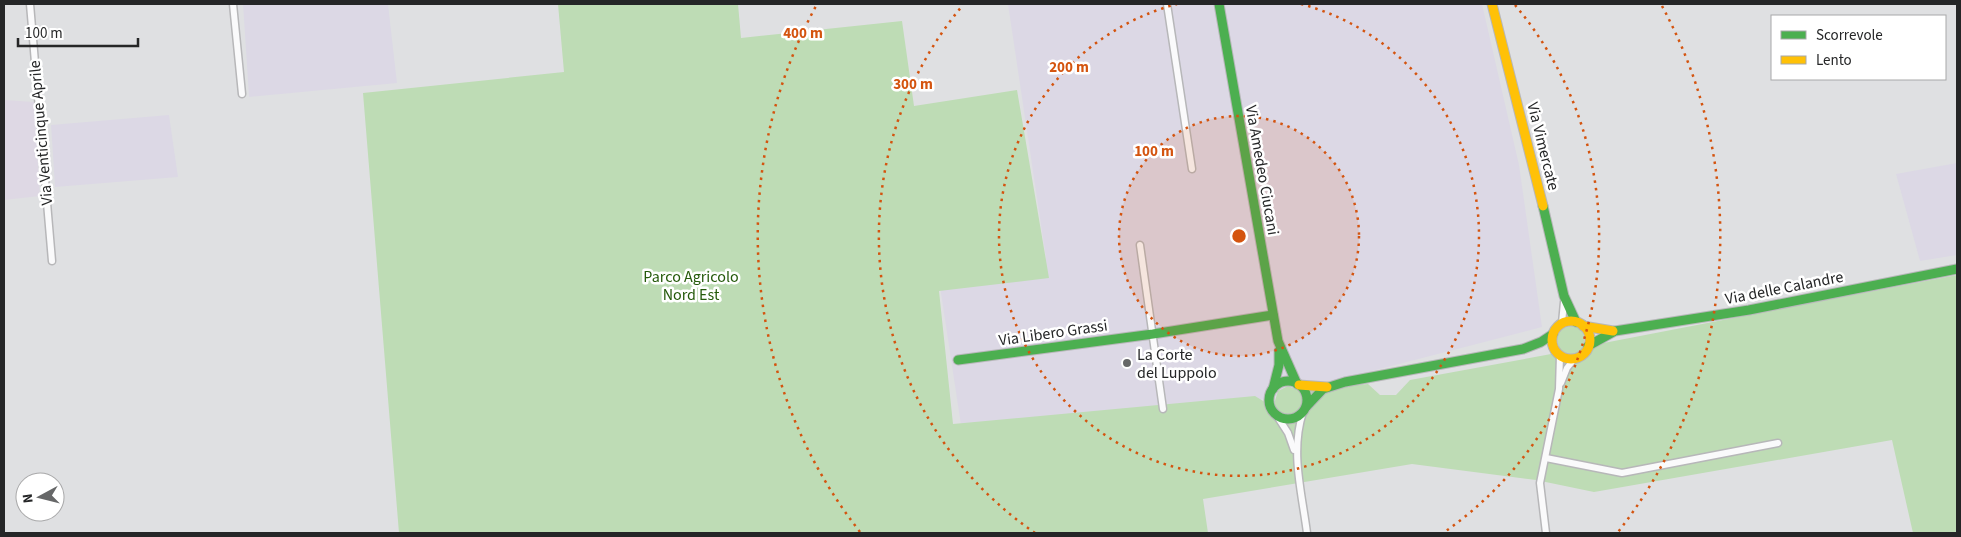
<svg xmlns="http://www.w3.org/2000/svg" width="1961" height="537" font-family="'Source Sans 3',sans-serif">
  <rect width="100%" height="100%" fill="#dfe0e2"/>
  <path fill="#ded8e4" d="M4,100L34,102L40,196L4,200Z"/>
  <g fill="#dcd8e5">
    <path d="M243,4H388L397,83L249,97Z"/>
    <path d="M1008,4H1482L1519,165L1542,327L1259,400L964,445L938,273L1046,258Z"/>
    <path d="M169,115L178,177L55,187L51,125Z"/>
    <path d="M1957,163V255L1920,261L1896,174Z"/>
  </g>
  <path fill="#bedcb5" d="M558,4H738L741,38L902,21L914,106L1017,90L1049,278L939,291L953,424L1255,396L1268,404H1274L1278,391L1288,386L1298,390L1368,384L1380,395H1396L1410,380L1562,352C1542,324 1592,314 1583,347L1957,275V533H1913L1892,440L1594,492L1536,480L1412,464L1203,499L1208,533H399L363,93L564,72Z"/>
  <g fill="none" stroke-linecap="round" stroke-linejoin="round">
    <g stroke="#b7b7b9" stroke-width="9">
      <g id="street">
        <path d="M30,4L52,261"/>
        <path d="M233,4L242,94"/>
        <path d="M1167,4L1192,169"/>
        <path d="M1140,245L1163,409"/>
        <path d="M1562,323L1564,302"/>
        <path d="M1561,383L1567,368L1575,358"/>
        <path d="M1303,412C1290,452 1302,493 1307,533"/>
        <path d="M1277,416L1288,433L1294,450"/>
        <path d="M1546,458L1622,473L1778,443"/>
        <path d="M1546,533L1540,483L1559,389L1560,355"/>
      </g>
    </g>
    <g stroke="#b7b7b9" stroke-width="11">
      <g id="fast">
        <path d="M1219,4L1278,341L1297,384"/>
        <path d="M1543,206L1564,296L1576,322"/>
        <path d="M1588,346L1615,331L1749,310L1957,269"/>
        <path d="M958,360L1153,334L1273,315"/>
        <circle cx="1288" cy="400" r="19"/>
        <path d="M1273,389L1279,365V351"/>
        <path d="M1306,407L1323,389L1345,382L1523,349L1541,342L1553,334"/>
      </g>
    </g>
    <g stroke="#b7b7b9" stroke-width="11">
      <g id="slow">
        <path d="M1492,4L1543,206"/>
        <circle cx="1571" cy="340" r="19"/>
        <path d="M1583,326L1613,331"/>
        <path d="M1299,385L1327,387"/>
      </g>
    </g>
    <use href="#street" stroke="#fafafb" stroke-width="6"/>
    <use href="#fast" stroke="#4caf50" stroke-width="9"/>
    <use href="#slow" stroke="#ffc107" stroke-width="9"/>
  </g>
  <circle cx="1239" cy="236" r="120" fill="#d4540f" fill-opacity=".12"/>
  <g fill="none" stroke="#d4540f" stroke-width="2.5" stroke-dasharray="2.5 5">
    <circle cx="1239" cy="236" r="120"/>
    <path d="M1301 4A240 240 0 1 1 1177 4"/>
    <path d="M1035 533A360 360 0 0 1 963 5M1515 5A360 360 0 0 1 1443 533"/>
    <path d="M860 532A481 481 0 0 1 816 6M1662 6A481 481 0 0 1 1618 532"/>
  </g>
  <circle fill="#666768" stroke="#fff" stroke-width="2" cx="1127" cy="363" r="5"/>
  <g text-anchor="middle" stroke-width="5" stroke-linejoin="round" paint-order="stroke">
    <g font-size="16" fill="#252627" stroke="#fff">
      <text transform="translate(40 133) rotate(-95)" y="6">Via Venticinque Aprile</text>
      <text transform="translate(1544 146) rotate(76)" y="6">Via Vimercate</text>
      <text transform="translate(1263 170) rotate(80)" y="6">Via Amedeo Ciucani</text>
      <text transform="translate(1784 287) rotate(-11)" y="6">Via delle Calandre</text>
      <text transform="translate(1053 332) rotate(-8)" y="6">Via Libero Grassi</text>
    </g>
    <g font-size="16" fill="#255a0b" stroke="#fff">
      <text x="691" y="282">Parco Agricolo<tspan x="691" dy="18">Nord Est</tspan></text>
    </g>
    <g font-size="16" fill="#252627" stroke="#fff" text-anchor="start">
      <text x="1137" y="360">La Corte<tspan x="1137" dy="18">del Luppolo</tspan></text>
    </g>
  </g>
  <circle cx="1239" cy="236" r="8" fill="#d4540f" stroke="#fff" stroke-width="2.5"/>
  <g font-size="15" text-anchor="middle" font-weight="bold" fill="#d4540f" stroke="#fff" stroke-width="5" stroke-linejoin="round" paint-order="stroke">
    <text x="803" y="38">400 m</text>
    <text x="1069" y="72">200 m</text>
    <text x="913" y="89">300 m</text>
    <text x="1154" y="156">100 m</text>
  </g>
  <rect width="1961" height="537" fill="none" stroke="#252627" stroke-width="10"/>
  <rect x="1771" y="15" width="175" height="65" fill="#ffffff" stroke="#a8a8a9"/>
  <rect x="1781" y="31" width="25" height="8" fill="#4caf50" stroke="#a8a8a9"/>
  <text x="1816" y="40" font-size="15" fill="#252627">Scorrevole</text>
  <rect x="1781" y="56" width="25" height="8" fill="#ffc107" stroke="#a8a8a9"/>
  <text x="1816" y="65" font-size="15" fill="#252627">Lento</text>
  <g transform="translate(40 497) rotate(263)"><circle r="24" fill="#ffffff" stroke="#a8a8a9"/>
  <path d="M0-4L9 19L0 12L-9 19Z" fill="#666768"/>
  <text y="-8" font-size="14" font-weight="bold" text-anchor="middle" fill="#252627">N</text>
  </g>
  <path d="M18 38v8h120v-8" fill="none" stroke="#252627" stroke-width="2.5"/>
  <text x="25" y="38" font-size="15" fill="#252627" stroke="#ffffff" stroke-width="4" paint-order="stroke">100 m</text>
</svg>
